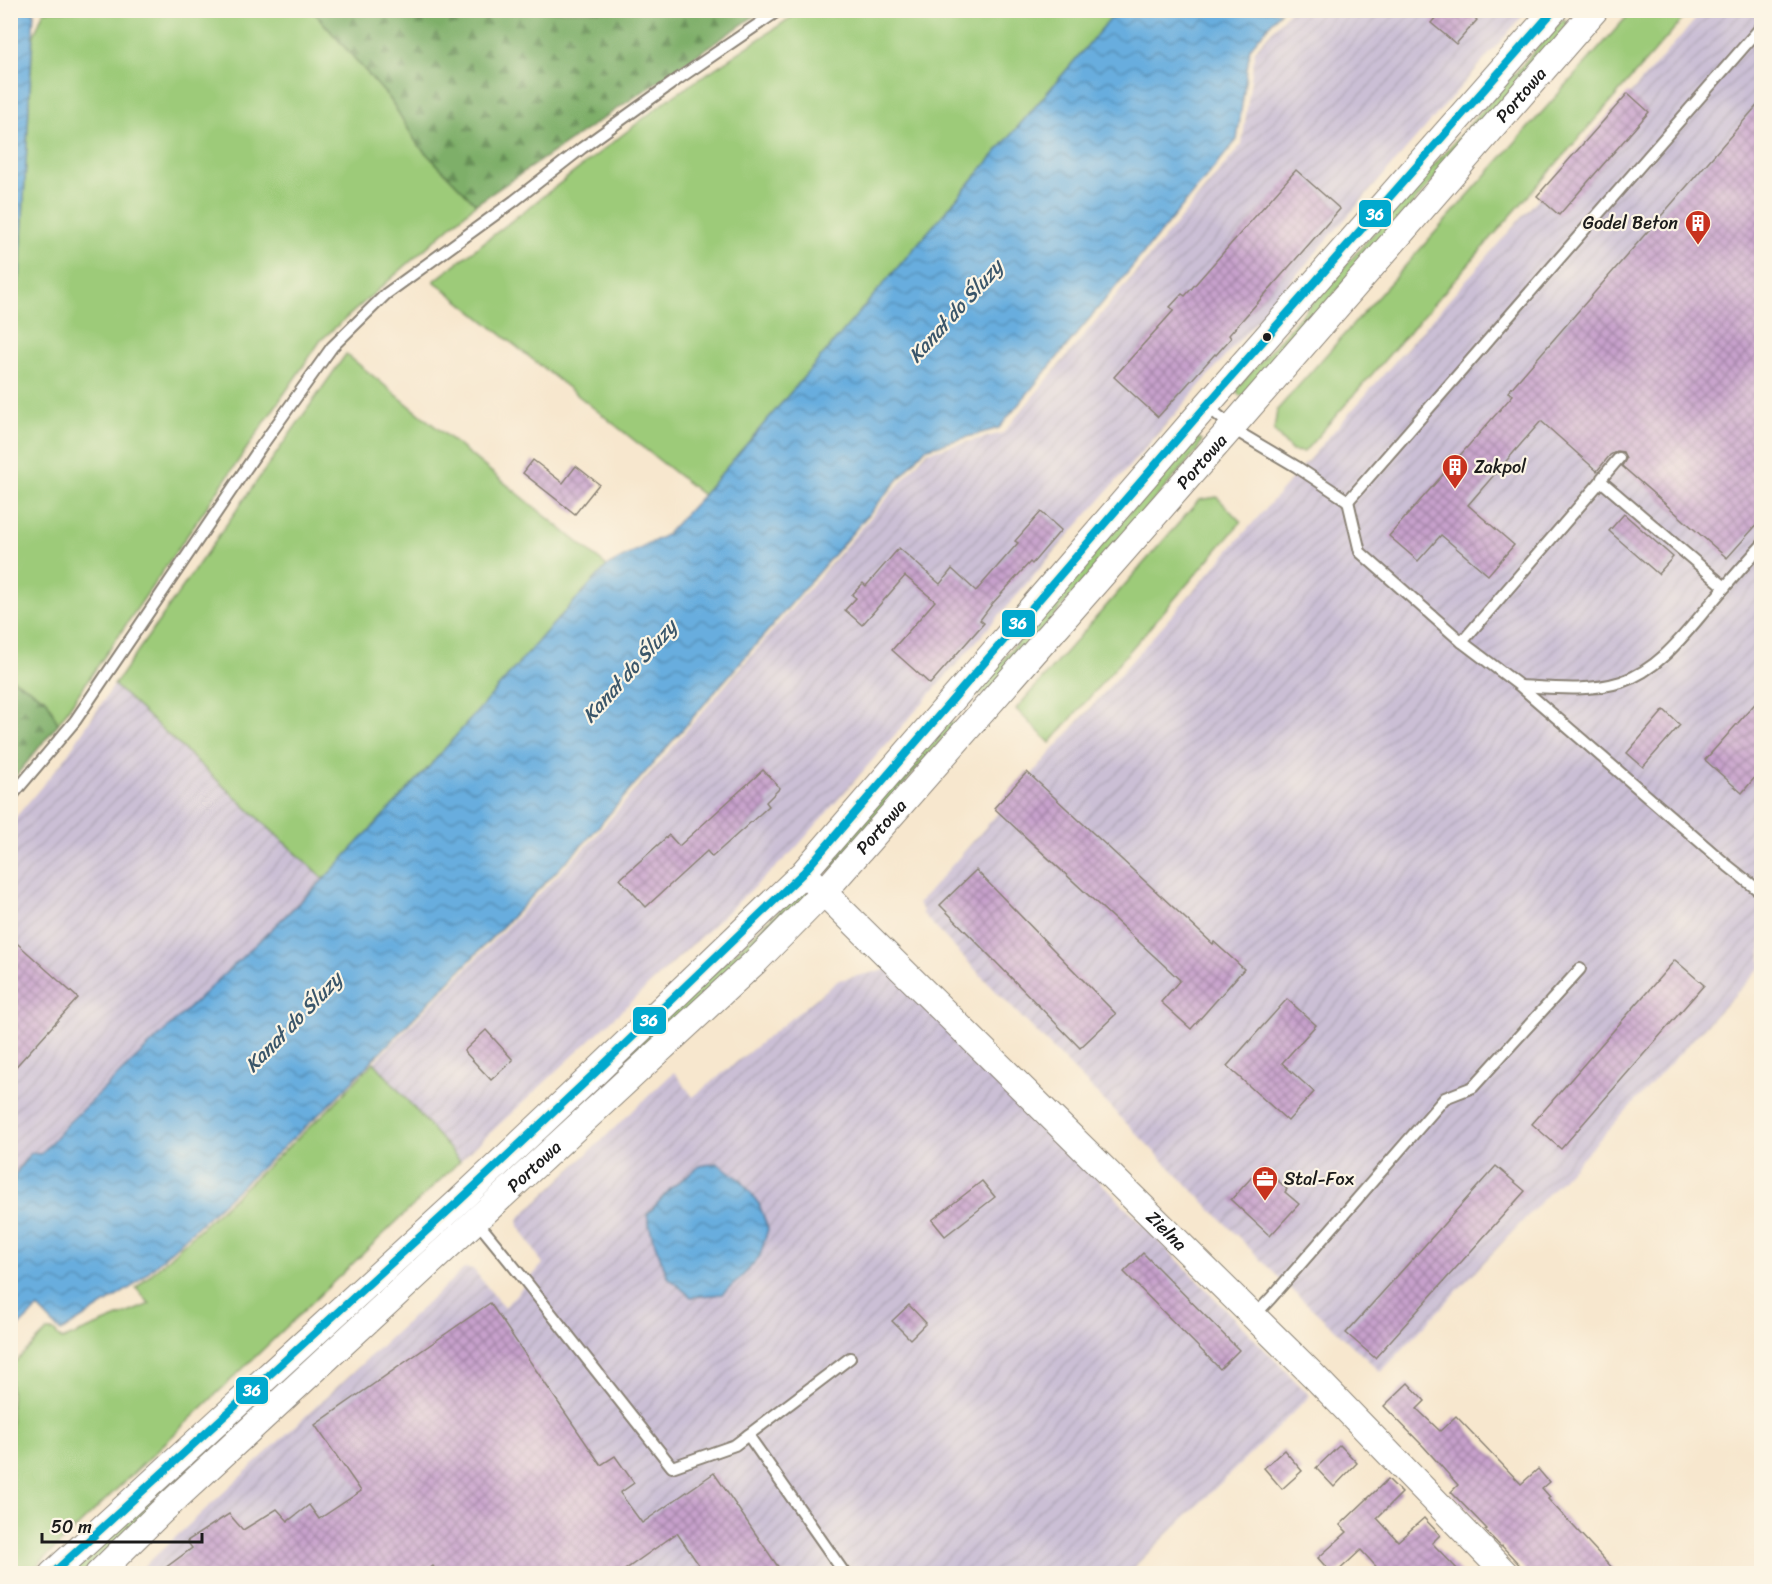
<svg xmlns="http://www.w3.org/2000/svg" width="1772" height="1584" font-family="Sriracha,sans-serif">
  <defs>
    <pattern id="industrial-furrows" width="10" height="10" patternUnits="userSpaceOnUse" patternTransform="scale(1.5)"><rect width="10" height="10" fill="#cbbfd5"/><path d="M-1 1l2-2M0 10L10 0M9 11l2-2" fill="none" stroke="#aea4b6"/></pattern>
    <pattern id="forest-firs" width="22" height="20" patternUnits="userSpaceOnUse" patternTransform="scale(1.5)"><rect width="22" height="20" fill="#7eaf69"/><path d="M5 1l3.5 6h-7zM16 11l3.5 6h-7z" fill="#668e56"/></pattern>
    <pattern id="water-waves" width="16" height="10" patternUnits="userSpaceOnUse" patternTransform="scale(1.5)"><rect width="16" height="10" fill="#68adde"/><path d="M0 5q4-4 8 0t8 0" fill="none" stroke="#558cb3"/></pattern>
    <pattern id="building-cross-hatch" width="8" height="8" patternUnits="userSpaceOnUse" patternTransform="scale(1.5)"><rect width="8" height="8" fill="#c7a1cc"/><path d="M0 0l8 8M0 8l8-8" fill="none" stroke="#a182a5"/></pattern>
  </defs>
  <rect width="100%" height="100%" fill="#fcf5e5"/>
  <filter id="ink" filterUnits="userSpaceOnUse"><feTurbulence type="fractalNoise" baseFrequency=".0167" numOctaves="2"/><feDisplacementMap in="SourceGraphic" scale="12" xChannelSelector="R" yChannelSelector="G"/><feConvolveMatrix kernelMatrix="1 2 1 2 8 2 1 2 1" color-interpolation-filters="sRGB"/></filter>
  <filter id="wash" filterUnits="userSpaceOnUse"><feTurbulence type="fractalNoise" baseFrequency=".008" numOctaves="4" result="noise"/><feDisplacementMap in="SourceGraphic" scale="24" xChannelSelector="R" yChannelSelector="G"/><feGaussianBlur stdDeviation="1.35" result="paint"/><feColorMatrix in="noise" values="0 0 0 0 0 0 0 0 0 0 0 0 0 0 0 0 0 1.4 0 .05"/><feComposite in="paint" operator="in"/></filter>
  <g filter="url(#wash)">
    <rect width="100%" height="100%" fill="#f7e7ce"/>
    <g fill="url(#industrial-furrows)">
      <path d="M1289,11H1527L794,850L460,1161L374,1062L591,841L927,452L1003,433L1242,144L1255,50Z"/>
      <path d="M1703,11H1761V967L1381,1372L1279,1278L988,983L922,913L923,910L918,904Z"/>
      <path d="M114,685L324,879L66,1125L41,1154L16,1173L11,1188V823L63,761Z"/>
      <path d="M889,969L1160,1242L1310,1396L1128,1573L136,1574L465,1268L473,1269L504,1308L543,1264L519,1226L518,1219L674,1072L693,1097L839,980Z"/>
    </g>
    <g fill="#9dcb79" stroke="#5c744a" stroke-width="1.5">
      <path d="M1633,10L1690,11L1304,452L1292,451L1274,431L1277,410Z"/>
      <path d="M44,11H313L390,99L418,145L476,204L321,340L58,724L47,700L11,678L10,339L20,273L33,38Z"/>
      <path d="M801,11H1117L703,495L434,281L666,101Z"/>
      <path d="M1563,19L1567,21L1566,28L1247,394L1240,396L1237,392L1238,387Z"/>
      <path d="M346,354L607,566L547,631L428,768L324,879L114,685Z"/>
      <path d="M1198,438L1202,440L1197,451L987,693L979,694L976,691L1188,444Z"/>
      <path d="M1217,497L1241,522L1050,743L1016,709L1199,500Z"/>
      <path d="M952,722L955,724L831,870L824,872L821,870L944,723Z"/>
      <path d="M805,887L807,897L502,1184L494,1186L491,1182Z"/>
      <path d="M374,1062L460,1161L29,1573H11V1366L47,1331H54L62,1340L150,1304L136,1288L328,1110Z"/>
      <path d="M447,1224L452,1227L448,1233L83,1573L66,1574Z"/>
    </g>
    <g fill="url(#forest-firs)" stroke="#4d6642" stroke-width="1.5">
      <path d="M313,11H762L476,204L418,145L390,99Z"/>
      <path d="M11,678L47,700L58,724L11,782Z"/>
    </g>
    <g fill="url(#water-waves)" stroke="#42647d" stroke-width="1.5">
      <path d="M11,10L34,11L20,273L11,339Z"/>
      <path d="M1117,11H1281L1250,48L1237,140L999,428L925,449L586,841L327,1107L133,1286L61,1332L38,1308L11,1334V1290L16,1284L11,1277V1188L16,1173L30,1153L41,1154L66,1125L324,879L428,768L547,631L607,566L666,535L703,495Z"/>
      <path d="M717,1163L741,1180L759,1204L768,1229L760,1256L740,1279L722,1294L691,1297L668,1277L652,1236L647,1215L670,1189L700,1166Z"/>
    </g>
    <g id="blocks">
      <g fill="url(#building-cross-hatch)">
        <path d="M1442,10H1467L1477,20L1456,44L1431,23Z"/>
        <path d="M1628,93L1649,112L1559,215L1537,196Z"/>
        <path d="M1761,101V520L1727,558L1622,466L1626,459L1623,452L1617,451L1610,455L1597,471L1541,421L1468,505L1514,545L1488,575L1441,535L1418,561L1389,536L1513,395L1508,392Z"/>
        <path d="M1296,170L1340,209L1229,335L1231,338L1216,355L1215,354L1158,417L1114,377L1174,310L1170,307L1182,294L1185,296Z"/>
        <path d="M533,460L563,483L576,466L599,484L575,514L523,473Z"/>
        <path d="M1041,512L1061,530L1032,564L1030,562L992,604L980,620L984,623L930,684L892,650L935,601L905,576L862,625L845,610L856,598L852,595L863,583L866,586L899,548L940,584L952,569L976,591L1018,543L1015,541Z"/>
        <path d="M1624,514L1673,557L1658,574L1609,531Z"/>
        <path d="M1761,697V770L1742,793L1705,760Z"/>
        <path d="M1664,710L1680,725L1643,767L1627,753Z"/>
        <path d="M763,770L780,788L766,802L769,806L712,857L707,851L646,907L620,879L669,835L679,846Z"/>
        <path d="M1027,772L1213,944L1214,942L1244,969L1191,1029L1161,1002L1180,980L994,808Z"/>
        <path d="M976,870L1116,1014L1080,1048L940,905Z"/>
        <path d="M10,937L78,998L10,1073Z"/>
        <path d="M1675,960L1704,985L1561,1149L1532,1124Z"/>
        <path d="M1287,999L1316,1025L1282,1063L1314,1092L1288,1121L1227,1066Z"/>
        <path d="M486,1030L513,1060L491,1080L464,1051Z"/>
        <path d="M1262,1166L1287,1189L1285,1192L1299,1204L1270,1236L1231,1200Z"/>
        <path d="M1496,1166L1525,1191L1375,1358L1346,1333Z"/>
        <path d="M982,1181L995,1197L945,1236L932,1220Z"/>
        <path d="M1143,1253L1239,1350L1220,1369L1124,1272Z"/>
        <path d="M490,1303L601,1465L615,1456L634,1483L620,1493L642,1523L714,1473L783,1574H705L677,1533L619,1574H438L433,1566L422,1574H157L192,1548L187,1541L229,1514L243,1530L277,1509L288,1521L309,1505L319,1519L361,1491L315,1425Z"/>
        <path d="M909,1305L926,1323L910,1339L892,1321Z"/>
        <path d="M1408,1383L1425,1401L1417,1409L1440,1431L1456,1416L1521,1484L1538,1469L1549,1482L1542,1488L1550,1497L1548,1499L1618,1574H1528L1502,1546L1501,1547L1485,1530L1487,1529L1451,1492L1458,1485L1424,1447L1384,1406Z"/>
        <path d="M1340,1445L1357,1463L1334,1487L1316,1468Z"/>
        <path d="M1284,1450L1302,1471L1282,1489L1264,1468Z"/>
        <path d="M1388,1479L1402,1493L1377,1518L1398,1541L1424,1518L1440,1535L1432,1543L1462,1574H1383L1361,1550L1335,1574H1332L1318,1558L1347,1532L1340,1525Z"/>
      </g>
    </g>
  </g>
  <g filter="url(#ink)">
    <use href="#blocks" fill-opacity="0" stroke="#8a8275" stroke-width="1.5"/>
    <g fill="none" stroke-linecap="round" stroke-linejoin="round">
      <g stroke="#8a8275" stroke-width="14">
        <g id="service">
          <path d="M1207,406L1238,432L1297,467L1348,501L1360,552L1462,642L1520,686L1728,866L1762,893"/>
          <path d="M1601,481L1725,587"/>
          <path d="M1348,501L1762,26"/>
          <path d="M1462,642L1601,481L1602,478L1619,458"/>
          <path d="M1521,686C1554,688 1589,692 1621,682C1661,669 1687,631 1713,601C1729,582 1745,564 1762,545"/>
          <path d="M10,798L75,721L260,448L332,347L386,294L514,201L582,148L678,79L779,10"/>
          <path d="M475,1219L527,1283L672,1467L735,1445L850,1358"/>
          <path d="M1254,1316L1271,1298L1445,1098L1473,1087L1580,969"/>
          <path d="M748,1435L845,1574"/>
        </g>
      </g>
      <g stroke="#8a8275" stroke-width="28">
        <g id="tertiary">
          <path id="s1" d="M812,881L1313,1375L1506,1574"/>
          <path d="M52,1574L459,1201L596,1072L803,873L1206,406L1554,10"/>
          <path id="s2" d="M98,1574L161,1512L755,962L824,892L1232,427L1595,10"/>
        </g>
      </g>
      <use href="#service" stroke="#fff" stroke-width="10"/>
      <use href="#tertiary" stroke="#fff" stroke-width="26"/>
      <g stroke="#fcf5e5" stroke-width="12">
        <path id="bus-1" d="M52,1574L459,1201L596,1072L803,873L1206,406L1554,10"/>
      </g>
      <use href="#bus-1" stroke="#00a9ce" stroke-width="8"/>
    </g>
  </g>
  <defs>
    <g id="building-pin" transform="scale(1.35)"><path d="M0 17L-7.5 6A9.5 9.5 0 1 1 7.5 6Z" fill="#c8321e" stroke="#fcf5e5"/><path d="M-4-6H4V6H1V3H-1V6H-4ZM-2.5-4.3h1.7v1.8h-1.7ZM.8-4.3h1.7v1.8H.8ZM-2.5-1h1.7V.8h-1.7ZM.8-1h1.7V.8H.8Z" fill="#fff"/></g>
    <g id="office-pin" transform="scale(1.35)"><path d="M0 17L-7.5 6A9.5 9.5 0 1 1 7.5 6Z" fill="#c8321e" stroke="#fcf5e5"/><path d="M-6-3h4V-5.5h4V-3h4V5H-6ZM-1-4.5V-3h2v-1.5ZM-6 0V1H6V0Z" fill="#fff"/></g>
  </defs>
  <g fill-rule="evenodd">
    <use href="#building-pin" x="1698" y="223"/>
    <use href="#building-pin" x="1455" y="467"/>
    <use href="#office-pin" x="1265" y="1179"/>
  </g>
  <circle fill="#1c1c1c" stroke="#fcf5e5" stroke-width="2" cx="1267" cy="337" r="5"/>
  <g text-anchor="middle" stroke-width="4.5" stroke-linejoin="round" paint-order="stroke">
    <g font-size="18" fill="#1c1c1c" stroke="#fcf5e5">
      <text dy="6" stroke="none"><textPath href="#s2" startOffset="2055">Portowa</textPath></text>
      <text dy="6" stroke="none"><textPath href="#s2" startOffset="1569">Portowa</textPath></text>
      <text dy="6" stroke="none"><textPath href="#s2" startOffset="1083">Portowa</textPath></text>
      <text dy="6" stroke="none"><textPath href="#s2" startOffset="597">Portowa</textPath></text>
      <text dy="6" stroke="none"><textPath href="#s1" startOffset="498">Zielna</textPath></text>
    </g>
    <g font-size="18" fill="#1c1c1c" stroke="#fcf5e5" text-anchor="start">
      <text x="1678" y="229" text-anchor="end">Godel Beton</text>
      <text x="1474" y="473">Zakpol</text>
      <text x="1284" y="1185">Stal-Fox</text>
    </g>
    <g font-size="20" font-style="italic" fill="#3a566a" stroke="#fcf5e5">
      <text transform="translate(955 311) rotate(-48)" y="7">Kanał do Śluzy</text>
      <text transform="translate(629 671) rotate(-48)" y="7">Kanał do Śluzy</text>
      <text transform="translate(293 1022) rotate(-46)" y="7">Kanał do Śluzy</text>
    </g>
  </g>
  <g stroke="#fcf5e5" stroke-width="2">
    <rect x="1358" y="199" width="34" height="29" rx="6" fill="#00a9ce"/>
    <rect x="1001" y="609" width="35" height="29" rx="6" fill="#00a9ce"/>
    <rect x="632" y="1006" width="35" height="29" rx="6" fill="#00a9ce"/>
    <rect x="235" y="1376" width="34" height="29" rx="6" fill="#00a9ce"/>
  </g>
  <g font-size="16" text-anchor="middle" font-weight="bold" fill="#fff">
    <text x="1375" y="220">36</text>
    <text x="1018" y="629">36</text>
    <text x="649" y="1026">36</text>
    <text x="252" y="1396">36</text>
  </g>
  <rect width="1772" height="1584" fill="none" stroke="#fcf5e5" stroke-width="36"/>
  <path d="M42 1533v9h160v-9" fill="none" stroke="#1c1c1c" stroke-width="3"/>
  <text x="51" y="1533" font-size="18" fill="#1c1c1c" stroke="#fcf5e5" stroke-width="4.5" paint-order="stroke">50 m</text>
</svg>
